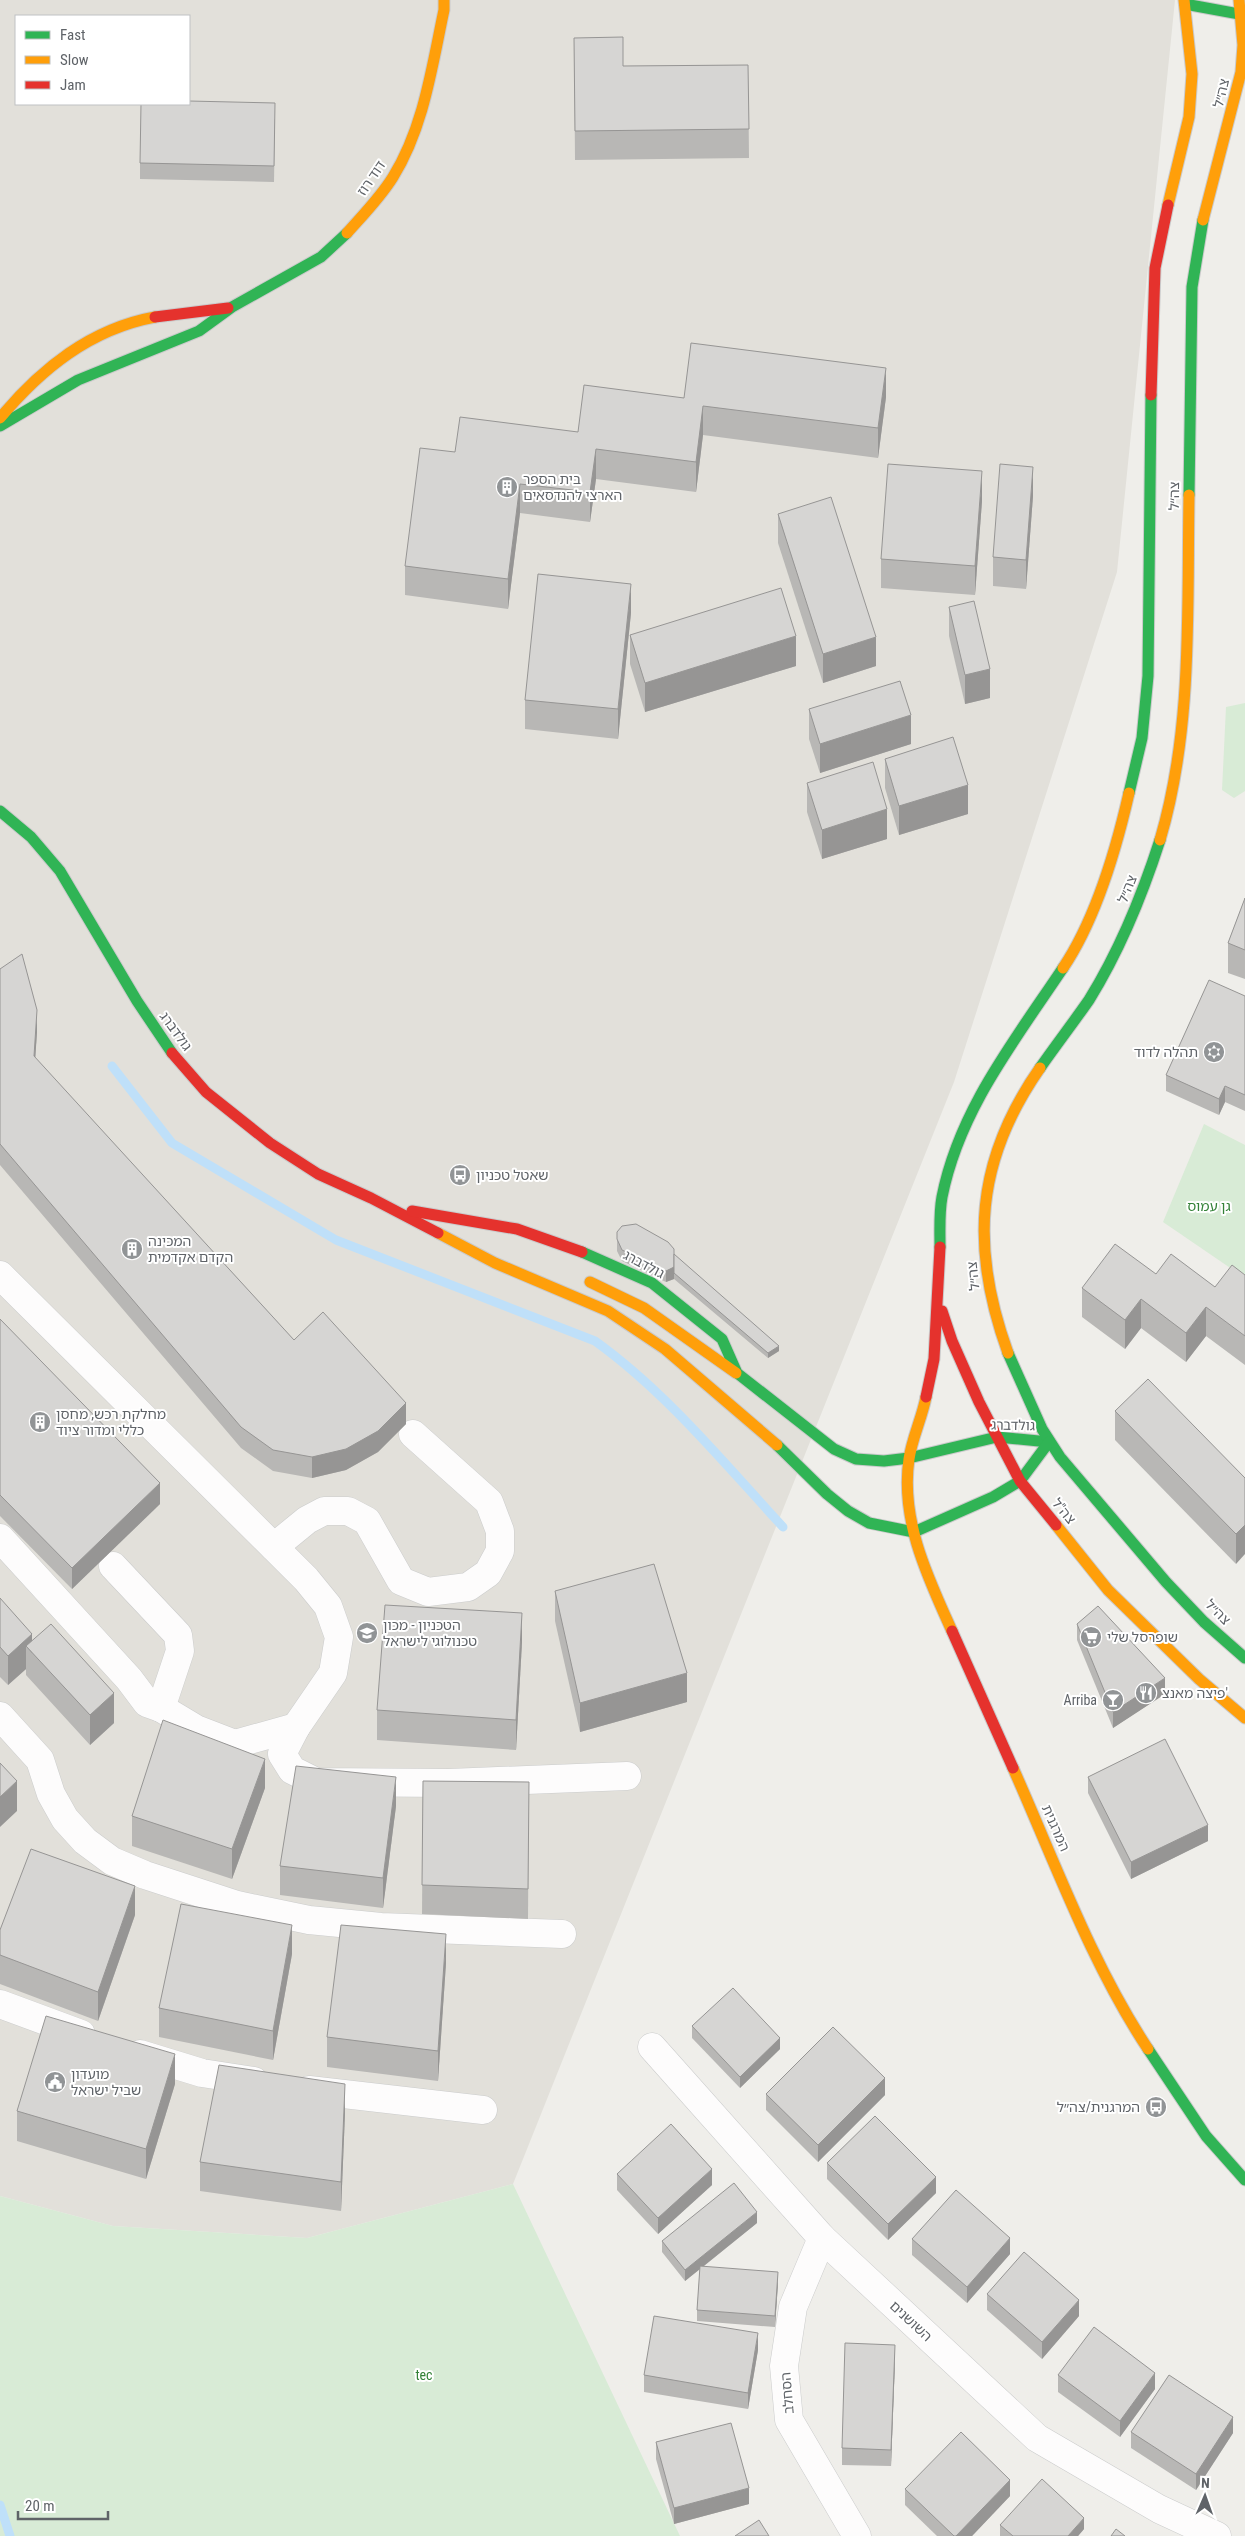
<svg xmlns="http://www.w3.org/2000/svg" width="1245" height="2536" font-family="'Roboto Condensed','Noto Sans Hebrew',sans-serif">
  <rect width="100%" height="100%" fill="#efeeea"/>
  <path fill="#e2e0da" fill-rule="evenodd" d="M0,0H1175L1117,572L954,1082L513,2184L307,2238L113,2226L0,2196ZM16,16H189V104H16Z"/>
  <g fill="#d8ebd6">
    <path d="M1245,703V791L1234,798L1222,790L1226,707Z"/>
    <path d="M1204,1124L1245,1145V1278L1163,1222Z"/>
    <path d="M513,2184L680,2536H0V2196L113,2226L307,2238Z"/>
  </g>
  <g fill="none" stroke-linecap="round" stroke-linejoin="round">
    <g stroke="#bfe0f9" stroke-width="9">
      <path d="M112,1066L172,1143L336,1240L595,1341C666,1392 724,1463 783,1527"/>
      <path d="M0,2505L10,2536"/>
    </g>
    <g stroke="#cbcccc" stroke-width="29">
      <g id="street">
        <path d="M0,1275L306,1579L328,1606L339,1637L333,1673L296,1727"/>
        <path d="M0,1538L129,1679L147,1703L161,1708L196,1729L235,1744L296,1727L282,1754L292,1770L316,1782L449,1783L627,1776"/>
        <path d="M274,1547L307,1520L324,1511H348L367,1521L401,1581L428,1592L468,1587L488,1573L500,1551V1531L489,1502L413,1434"/>
        <path d="M113,1566L178,1635L180,1651L161,1708"/>
        <path d="M0,1716L40,1760L51,1794L65,1819L85,1841L112,1861L145,1875L237,1905L309,1920L381,1927L562,1934"/>
        <path d="M0,2004L81,2034"/>
        <path d="M652,2047L822,2238L1037,2438L1159,2509L1217,2536"/>
        <path d="M140,2054L202,2073L254,2081"/>
        <path d="M309,2090L483,2110"/>
        <path d="M822,2238L793,2307L784,2366L789,2420L857,2536"/>
      </g>
    </g>
    <g stroke="#cacacb" stroke-width="13">
      <g id="fast">
        <path d="M1185,4L1245,15"/>
        <path d="M0,426L78,380L199,331L232,307L321,257L347,233"/>
        <path d="M1189,495L1192,287L1203,220"/>
        <path d="M1129,793L1142,738L1148,676L1151,395"/>
        <path d="M0,811L31,837L60,871L137,1001L172,1053"/>
        <path d="M1040,1068C1056,1045 1073,1023 1089,1000C1120,950 1142,896 1160,840"/>
        <path d="M940,1247C940,1230 939,1213 942,1197C959,1110 1015,1040 1063,968"/>
        <path d="M582,1252L652,1283L722,1339L737,1373L834,1449L856,1459L884,1461L909,1458L997,1437L1049,1442"/>
        <path d="M1008,1353L1042,1429L1060,1457L1166,1582L1204,1622L1245,1658"/>
        <path d="M777,1445L827,1494L848,1511L869,1523L914,1532L993,1497L1020,1481L1049,1442"/>
        <path d="M1148,2049L1206,2136L1245,2180"/>
      </g>
    </g>
    <g stroke="#cacacb" stroke-width="13">
      <g id="slow">
        <path d="M1168,205L1189,117L1192,74L1184,0"/>
        <path d="M1203,220L1241,72L1243,45L1239,0"/>
        <path d="M347,233C362,216 380,198 393,177C424,127 432,66 444,10V0"/>
        <path d="M0,418C41,369 90,329 155,317"/>
        <path d="M1160,840C1193,729 1187,610 1189,495"/>
        <path d="M1063,968C1096,919 1116,850 1129,793"/>
        <path d="M438,1233L495,1263L608,1311L665,1349L777,1445"/>
        <path d="M590,1282L644,1308L736,1373"/>
        <path d="M1008,1353C970,1248 975,1161 1040,1068"/>
        <path d="M926,1397C922,1418 912,1438 909,1459C900,1520 928,1578 952,1631"/>
        <path d="M1056,1525L1108,1590L1199,1679L1245,1718"/>
        <path d="M1013,1768C1055,1862 1091,1963 1148,2049"/>
      </g>
    </g>
    <g stroke="#cacacb" stroke-width="13">
      <g id="jam">
        <path d="M155,317L228,308"/>
        <path d="M1151,395L1155,268L1168,205"/>
        <path d="M172,1053L206,1092L270,1143L318,1174L371,1198L438,1233"/>
        <path d="M412,1211L517,1229L582,1252"/>
        <path d="M942,1311L952,1341L979,1402L1020,1481L1056,1525"/>
        <path d="M926,1397L934,1359L940,1247"/>
        <path d="M952,1631L1013,1768"/>
      </g>
    </g>
    <use href="#street" stroke="#fdfcfc" stroke-width="28"/>
    <use href="#fast" stroke="#30b455" stroke-width="11"/>
    <use href="#slow" stroke="#ff9f0a" stroke-width="11"/>
    <use href="#jam" stroke="#e5322d" stroke-width="11"/>
  </g>
  <g fill="#b8b7b5">
    <path d="M574,38L623,66L748,65L749,158L575,160Z"/>
    <path d="M275,119L274,182L140,179V163Z"/>
    <path d="M886,397L878,458L703,435L696,492L596,479L590,522L520,513L508,609L405,595V566L578,432L684,398Z"/>
    <path d="M1033,496L1026,589L993,586V557Z"/>
    <path d="M982,501L975,595L881,588V559Z"/>
    <path d="M778,514L876,666L823,683L778,543Z"/>
    <path d="M949,607L990,698L965,704L949,636Z"/>
    <path d="M631,613L618,739L525,729V700Z"/>
    <path d="M630,635L796,666L645,712L630,664Z"/>
    <path d="M809,709L911,744L820,773L809,739Z"/>
    <path d="M885,759L968,814L899,835L885,788Z"/>
    <path d="M807,783L887,839L822,859L807,812Z"/>
    <path d="M1245,898V979L1228,973V943Z"/>
    <path d="M0,969L37,1032L35,1058L294,1340L406,1424L378,1452L346,1470L312,1478L273,1471L241,1448L0,1165Z"/>
    <path d="M1245,996V1111L1225,1102L1219,1115L1166,1091V1075Z"/>
    <path d="M617,1232L674,1254L779,1351L768,1358L674,1279L666,1282L622,1261L617,1251Z"/>
    <path d="M1156,1274L1215,1287L1245,1275V1365L1206,1336L1186,1362L1141,1328L1125,1349L1082,1317V1288Z"/>
    <path d="M0,1319L160,1504L72,1589L0,1516Z"/>
    <path d="M1115,1411L1245,1478L1236,1564L1115,1440Z"/>
    <path d="M555,1591L687,1702L580,1732L555,1621Z"/>
    <path d="M0,1598L32,1641L114,1723L90,1745L26,1675V1669L8,1685L0,1677Z"/>
    <path d="M1077,1624L1165,1694L1113,1728L1077,1640Z"/>
    <path d="M522,1642L516,1750L377,1740V1710Z"/>
    <path d="M1088,1777L1208,1841L1131,1879L1088,1793Z"/>
    <path d="M423,1781L529,1782L528,1919L422,1914Z"/>
    <path d="M265,1788L232,1879L132,1846V1816Z"/>
    <path d="M396,1806L383,1908L280,1895V1866Z"/>
    <path d="M135,1915L98,2021L0,1984V1930Z"/>
    <path d="M292,1954L273,2060L159,2037V2008Z"/>
    <path d="M446,1963L438,2081L327,2067V2037Z"/>
    <path d="M692,2026L780,2049L740,2088L692,2038Z"/>
    <path d="M175,2084L146,2179L17,2141V2111Z"/>
    <path d="M766,2094L885,2095L818,2162L766,2110Z"/>
    <path d="M345,2113L341,2211L200,2191V2162Z"/>
    <path d="M827,2163L936,2193L888,2240L827,2179Z"/>
    <path d="M617,2174L712,2185L658,2234L617,2190Z"/>
    <path d="M757,2223L704,2266L778,2283L775,2327L697,2321V2310L700,2269L685,2281L662,2252V2241Z"/>
    <path d="M912,2239L1010,2254L967,2303L912,2255Z"/>
    <path d="M987,2294L1079,2316L1042,2359L987,2310Z"/>
    <path d="M758,2350L748,2409L644,2392V2375Z"/>
    <path d="M895,2361L891,2466L842,2465V2448Z"/>
    <path d="M1058,2375L1155,2389L1120,2437L1058,2392Z"/>
    <path d="M1131,2432L1233,2433L1196,2490L1131,2448Z"/>
    <path d="M656,2442L749,2504L674,2524L656,2459Z"/>
    <path d="M905,2489L1010,2496L972,2536H937L905,2505Z"/>
    <path d="M1000,2525L1084,2529L1078,2536H1000Z"/>
  </g>
  <g fill="#969594">
    <path d="M886,368V397L878,458V428Z"/>
    <path d="M703,406V435L696,492V462Z"/>
    <path d="M596,449V479L590,522V492Z"/>
    <path d="M1033,467V496L1026,589V560Z"/>
    <path d="M982,471V501L975,595V566Z"/>
    <path d="M520,484V513L508,609V579Z"/>
    <path d="M631,584V613L618,739V709Z"/>
    <path d="M796,636V666L645,712V683Z"/>
    <path d="M876,637V666L823,683V654Z"/>
    <path d="M990,669V698L965,704V675Z"/>
    <path d="M911,715V744L820,773V744Z"/>
    <path d="M968,785V814L899,835V806Z"/>
    <path d="M887,809V839L822,859V830Z"/>
    <path d="M37,1010V1032L34,1078V1056Z"/>
    <path d="M1225,1086V1102L1219,1115V1099Z"/>
    <path d="M674,1260V1279L666,1282V1271Z"/>
    <path d="M1141,1299V1328L1125,1349V1320Z"/>
    <path d="M1206,1307V1336L1186,1362V1333Z"/>
    <path d="M779,1346V1351L768,1358V1353Z"/>
    <path d="M406,1403V1424L378,1452L346,1470L312,1478V1457Z"/>
    <path d="M160,1483V1504L72,1589V1568Z"/>
    <path d="M1245,1525V1554L1236,1564V1534Z"/>
    <path d="M522,1613V1642L516,1750V1720Z"/>
    <path d="M32,1634V1653L26,1646V1669L8,1685V1656Z"/>
    <path d="M687,1673V1702L580,1732V1703Z"/>
    <path d="M1165,1678V1694L1113,1728V1712Z"/>
    <path d="M114,1693V1723L90,1745V1715Z"/>
    <path d="M265,1759V1788L232,1879V1849Z"/>
    <path d="M396,1777V1806L383,1908V1878Z"/>
    <path d="M17,1781V1811L0,1827V1797Z"/>
    <path d="M1208,1825V1841L1131,1879V1862Z"/>
    <path d="M135,1886V1915L98,2021V1992Z"/>
    <path d="M292,1925V1954L273,2060V2031Z"/>
    <path d="M446,1934V1963L438,2081V2051Z"/>
    <path d="M780,2038V2049L740,2088V2077Z"/>
    <path d="M175,2054V2084L146,2179V2149Z"/>
    <path d="M885,2078V2095L818,2162V2145Z"/>
    <path d="M345,2084V2113L341,2211V2182Z"/>
    <path d="M712,2169V2185L658,2234V2218Z"/>
    <path d="M936,2177V2193L888,2240V2224Z"/>
    <path d="M757,2212V2223L685,2281V2270Z"/>
    <path d="M1010,2238V2254L967,2303V2287Z"/>
    <path d="M778,2272V2283L775,2327V2316Z"/>
    <path d="M1079,2300V2316L1042,2359V2342Z"/>
    <path d="M758,2333V2350L748,2409V2393Z"/>
    <path d="M895,2345V2361L891,2466V2450Z"/>
    <path d="M1155,2373V2389L1120,2437V2421Z"/>
    <path d="M1233,2417V2433L1196,2490V2474Z"/>
    <path d="M1010,2480V2496L972,2536H956Z"/>
    <path d="M749,2488V2504L674,2524V2508Z"/>
    <path d="M1084,2518V2529L1078,2536H1068Z"/>
  </g>
  <g fill="#d6d5d3" stroke="#969594">
    <path d="M623,37V66L748,65L749,129L575,131L574,38Z"/>
    <path d="M189,101L275,103L274,166L140,163L141,104H189Z"/>
    <path d="M691,343L886,368L878,428L703,406L696,462L596,449L590,492L520,484L508,579L405,566L420,448L455,452L460,417L578,432L584,385L684,398Z"/>
    <path d="M888,464L982,471L975,566L881,559Z"/>
    <path d="M1000,464L1033,467L1026,560L993,557Z"/>
    <path d="M831,497L876,637L823,654L778,514Z"/>
    <path d="M538,574L631,584L618,709L525,700Z"/>
    <path d="M781,588L796,636L645,683L630,635Z"/>
    <path d="M974,601L990,669L965,675L949,607Z"/>
    <path d="M900,681L911,715L820,744L809,709Z"/>
    <path d="M953,737L968,785L899,806L885,759Z"/>
    <path d="M873,762L887,809L822,830L807,783Z"/>
    <path d="M1245,898V950L1228,943Z"/>
    <path d="M22,954L37,1010L34,1056L294,1340L323,1312L406,1403L378,1431L346,1449L312,1457L273,1450L241,1427L0,1144V969Z"/>
    <path d="M1209,980L1245,996V1095L1225,1086L1219,1099L1166,1075Z"/>
    <path d="M636,1224L668,1242L674,1249V1267L666,1271L622,1250L617,1239V1232L622,1226Z"/>
    <path d="M1115,1244L1156,1274L1171,1254L1215,1287L1232,1265L1245,1275V1336L1206,1307L1186,1333L1141,1299L1125,1320L1082,1288Z"/>
    <path d="M674,1254L779,1346L768,1353L674,1273Z"/>
    <path d="M0,1319L160,1483L72,1568L0,1495Z"/>
    <path d="M1148,1379L1245,1478V1525L1236,1534L1115,1411Z"/>
    <path d="M654,1564L687,1673L580,1703L555,1591Z"/>
    <path d="M0,1598L32,1634L8,1656L0,1647Z"/>
    <path d="M385,1605L522,1613L516,1720L377,1710Z"/>
    <path d="M1098,1606L1165,1678L1113,1712L1077,1624Z"/>
    <path d="M51,1624L114,1693L90,1715L26,1646Z"/>
    <path d="M163,1720L265,1759L232,1849L132,1816Z"/>
    <path d="M1165,1739L1208,1825L1131,1862L1088,1777Z"/>
    <path d="M0,1763L17,1781L0,1797Z"/>
    <path d="M296,1766L396,1777L383,1878L280,1866Z"/>
    <path d="M423,1781L529,1782L528,1889L422,1885Z"/>
    <path d="M31,1849L135,1886L98,1992L0,1955V1930Z"/>
    <path d="M181,1904L292,1925L273,2031L159,2008Z"/>
    <path d="M341,1925L446,1934L438,2051L327,2037Z"/>
    <path d="M733,1988L780,2038L740,2077L692,2026Z"/>
    <path d="M46,2016L175,2054L146,2149L17,2111Z"/>
    <path d="M833,2027L885,2078L818,2145L766,2094Z"/>
    <path d="M219,2065L345,2084L341,2182L200,2162Z"/>
    <path d="M875,2116L936,2177L888,2224L827,2163Z"/>
    <path d="M671,2124L712,2169L658,2218L617,2174Z"/>
    <path d="M734,2183L757,2212L685,2270L662,2241Z"/>
    <path d="M956,2190L1010,2238L967,2287L912,2239Z"/>
    <path d="M1024,2252L1079,2300L1042,2342L987,2294Z"/>
    <path d="M700,2266L778,2272L775,2316L697,2310Z"/>
    <path d="M654,2316L758,2333L748,2393L644,2375Z"/>
    <path d="M1094,2327L1155,2373L1120,2421L1058,2375Z"/>
    <path d="M845,2343L895,2345L891,2450L842,2448Z"/>
    <path d="M1169,2375L1233,2417L1196,2474L1131,2432Z"/>
    <path d="M731,2423L749,2488L674,2508L656,2442Z"/>
    <path d="M961,2432L1010,2480L956,2536H954L905,2489Z"/>
    <path d="M1042,2479L1084,2518L1068,2536H1013L1000,2525Z"/>
    <path d="M759,2520L769,2536H735Z"/>
    <path d="M1116,2529L1125,2536H1111Z"/>
  </g>
  <defs>
    <g id="building-disc" transform="scale(1.125)"><circle r="9.5" fill="#919496" stroke="#fff"/><path d="M-4-6H4V6H1V3H-1V6H-4ZM-2.5-4.3h1.7v1.8h-1.7ZM.8-4.3h1.7v1.8H.8ZM-2.5-1h1.7V.8h-1.7ZM.8-1h1.7V.8H.8Z" fill="#fff"/></g>
    <g id="synagogue-disc" transform="scale(1.125)"><circle r="9.5" fill="#919496" stroke="#fff"/><path d="M0-6.5L5.6 3.2H-5.6ZM0 6.5L5.6-3.2H-5.6Z" fill="#fff"/></g>
    <g id="bus-disc" transform="scale(1.125)"><circle r="9.5" fill="#919496" stroke="#fff"/><path d="M-5-6H5V4H4V6H2V4H-2V6H-4V4H-5ZM-3.5-4V0h7V-4ZM-3.5 1.2v1.5H-2V1.2ZM2 1.2v1.5H3.5V1.2Z" fill="#fff"/></g>
    <g id="university-disc" transform="scale(1.125)"><circle r="9.5" fill="#919496" stroke="#fff"/><path d="M0-5L7-2L0 1L-7-2ZM-4 1L0 2.5L4 1V4Q0 6-4 4Z" fill="#fff"/></g>
    <g id="supermarket-disc" transform="scale(1.125)"><circle r="9.5" fill="#919496" stroke="#fff"/><path d="M-6-5.5h2.5l.6 2H6L4.5 2H-2.5L-4.4-4H-6ZM-1.5 3.2a1.3 1.3 0 1 0 .1 0ZM3 3.2a1.3 1.3 0 1 0 .1 0Z" fill="#fff"/></g>
    <g id="restaurant-disc" transform="scale(1.125)"><circle r="9.5" fill="#919496" stroke="#fff"/><path d="M-5-6h1v4h1v-4h1v4h1v-4h1v5L-1.5 .5V6h-2V.5L-5-1ZM5-6V6H3V1.5H1.5Q1.5-4 5-6Z" fill="#fff"/></g>
    <g id="bar-disc" transform="scale(1.125)"><circle r="9.5" fill="#919496" stroke="#fff"/><path d="M-6-5H6L.8 .8V4.5H3.5V6h-7V4.5H-.8V.8Z" fill="#fff"/></g>
    <g id="civic-disc" transform="scale(1.125)"><circle r="9.5" fill="#919496" stroke="#fff"/><path d="M-.6-6.5H3V-4.5H.6V-3L4-1V1h2V6H-6V1h2V-1L-.6-3ZM-1.2 2.5V6h2.4V2.5Z" fill="#fff"/></g>
  </defs>
  <g fill-rule="evenodd">
    <use href="#building-disc" x="507" y="487"/>
    <use href="#synagogue-disc" x="1214" y="1052"/>
    <use href="#bus-disc" x="460" y="1175"/>
    <use href="#building-disc" x="132" y="1249"/>
    <use href="#building-disc" x="40" y="1422"/>
    <use href="#university-disc" x="367" y="1633"/>
    <use href="#supermarket-disc" x="1091" y="1637"/>
    <use href="#restaurant-disc" x="1146" y="1693"/>
    <use href="#bar-disc" x="1113" y="1700"/>
    <use href="#civic-disc" x="55" y="2082"/>
    <use href="#bus-disc" x="1156" y="2107"/>
  </g>
  <g text-anchor="middle" stroke-width="4" stroke-linejoin="round" paint-order="stroke">
    <g font-size="14" fill="#5f6368" stroke="#fff">
      <text transform="translate(1221 93) rotate(-77)" y="5">צה״ל</text>
      <text transform="translate(371 178) rotate(-56)" y="5">דוד רוז</text>
      <text transform="translate(1174 496) rotate(-89)" y="5">צה״ל</text>
      <text transform="translate(1127 889) rotate(-68)" y="5">צה״ל</text>
      <text transform="translate(176 1031) rotate(54)" y="5">גולדברג</text>
      <text transform="translate(644 1264) rotate(28)" y="5">גולדברג</text>
      <text transform="translate(973 1276) rotate(-96)" y="5">צה״ל</text>
      <text transform="translate(1013 1425) rotate(1)" y="5">גולדברג</text>
      <text transform="translate(1064 1511) rotate(51)" y="5">צה"ל</text>
      <text transform="translate(1218 1612) rotate(45)" y="5">צה״ל</text>
      <text transform="translate(1056 1828) rotate(66)" y="5">המרגנית</text>
      <text transform="translate(911 2321) rotate(43)" y="5">השושנים</text>
      <text transform="translate(787 2393) rotate(-95)" y="5">הסחלב</text>
    </g>
    <g font-size="14" fill="#5f6368" stroke="#fff" text-anchor="start">
      <text x="523" y="484">בית הספר<tspan x="523" dy="16">הארצי להנדסאים</tspan></text>
      <text x="1198" y="1057" text-anchor="end">תהלה לדוד</text>
      <text x="476" y="1180">שאטל טכניון</text>
      <text x="148" y="1246">המכינה<tspan x="148" dy="16">הקדם אקדמית</tspan></text>
      <text x="56" y="1419">מחלקת רכש, מחסן<tspan x="56" dy="16">כללי ומדור ציוד</tspan></text>
      <text x="383" y="1630">הטכניון - מכון<tspan x="383" dy="16">טכנולוגי לישראל</tspan></text>
      <text x="1107" y="1642">שופרסל שלי</text>
      <text x="1162" y="1698">פיצה מאנצ'</text>
      <text x="1097" y="1705" text-anchor="end">Arriba</text>
      <text x="71" y="2079">מועדון<tspan x="71" dy="16">שביל ישראל</tspan></text>
      <text x="1140" y="2112" text-anchor="end">המרגנית/צה״ל</text>
    </g>
    <g font-size="14" fill="#348238" stroke="#fff">
      <text x="1209" y="1211">גן עמוס</text>
      <text x="424" y="2380">tec</text>
    </g>
  </g>
  <rect x="15" y="15" width="175" height="90" fill="#ffffff" stroke="#bfc1c3"/>
  <rect x="25" y="31" width="25" height="8" fill="#30b455" stroke="#bfc1c3"/>
  <text x="60" y="40" font-size="15" fill="#5f6368">Fast</text>
  <rect x="25" y="56" width="25" height="8" fill="#ff9f0a" stroke="#bfc1c3"/>
  <text x="60" y="65" font-size="15" fill="#5f6368">Slow</text>
  <rect x="25" y="81" width="25" height="8" fill="#e5322d" stroke="#bfc1c3"/>
  <text x="60" y="90" font-size="15" fill="#5f6368">Jam</text>
  <g transform="translate(1205 2496) rotate(2)" stroke="#ffffff" stroke-width="4" paint-order="stroke">
  <path d="M0-4L9 19L0 12L-9 19Z" fill="#5f6368"/>
  <text y="-8" font-size="14" font-weight="bold" text-anchor="middle" fill="#5f6368">N</text>
  </g>
  <path d="M18 2511v8h90v-8" fill="none" stroke="#5f6368" stroke-width="2.5"/>
  <text x="25" y="2511" font-size="15" fill="#5f6368" stroke="#ffffff" stroke-width="4" paint-order="stroke">20 m</text>
</svg>
